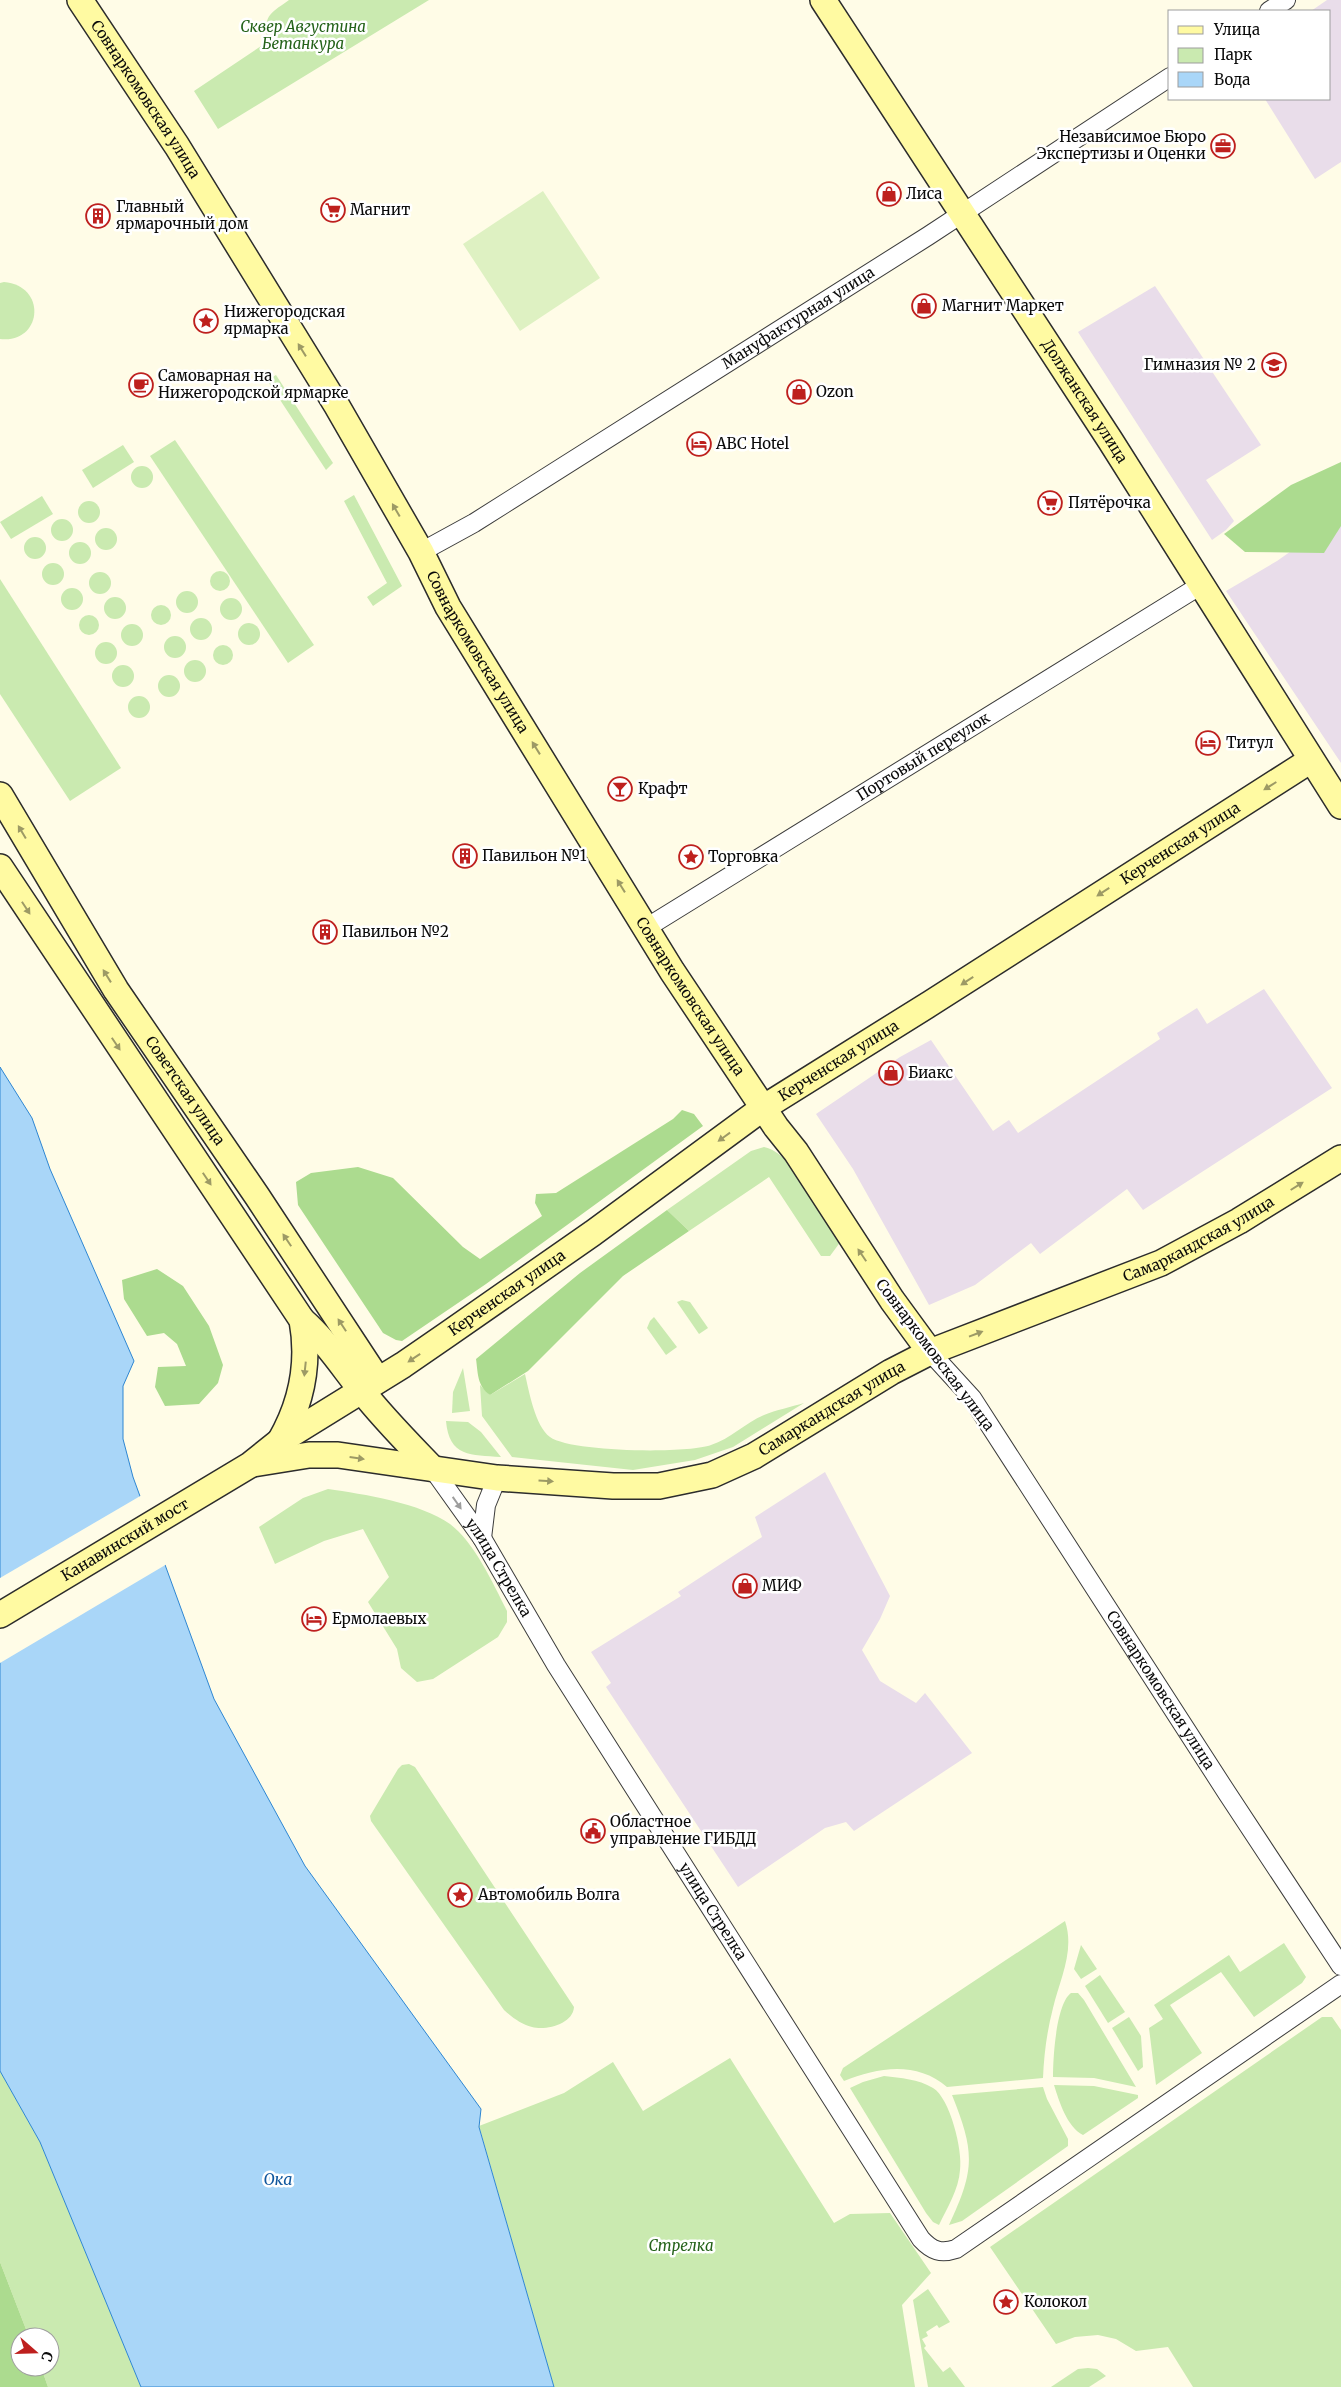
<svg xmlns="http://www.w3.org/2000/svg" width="1341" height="2387" font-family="Merriweather,serif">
  <rect width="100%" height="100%" fill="#fffce7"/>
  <g fill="#e9ddea">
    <path d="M1327,0H1341V162L1315,179L1265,99H1330V11H1311Z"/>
    <path d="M1155,286L1261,445L1206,480L1234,521L1226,530L1212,540L1078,332Z"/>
    <path d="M1341,516V763L1226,591L1277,561Z"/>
    <path d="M1264,989L1332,1088L1143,1210L1127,1189L1040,1254L1031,1243L975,1285L929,1305L853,1169L816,1114L900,1057L931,1040L993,1131L1009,1120L1018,1133L1160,1039L1157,1033L1197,1008L1207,1024Z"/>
    <path d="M825,1472L890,1596L880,1619L862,1650L880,1681L916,1703L925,1693L972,1753L854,1831L846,1822L825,1828L738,1887L606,1687L611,1683L591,1652L681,1596L678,1592L762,1537L755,1517Z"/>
  </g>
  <g fill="#caeab0">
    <path d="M289,0H429L218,129L194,91L267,42C264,15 268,15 289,0Z"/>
    <path d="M4,282C48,286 42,344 0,339V283Z"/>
    <path d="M276,375L333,463L326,470L267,380Z"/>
    <path d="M175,440L314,645L288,663L150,456Z"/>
    <path d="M123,445L134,462L93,488L82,470Z"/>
    <circle cx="142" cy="477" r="11"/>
    <path d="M354,495L402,586L373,606L367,597L387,583L344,501Z"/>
    <path d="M42,496L53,514L11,539L0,522Z"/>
    <circle cx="89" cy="512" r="11"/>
    <circle cx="62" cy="530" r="11"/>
    <circle cx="106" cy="539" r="11"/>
    <circle cx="35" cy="548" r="11"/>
    <circle cx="80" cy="553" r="11"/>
    <circle cx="53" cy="574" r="11"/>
    <circle cx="220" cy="581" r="10"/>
    <circle cx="100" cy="583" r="11"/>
    <path d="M0,579L121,768L70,801L0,694Z"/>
    <circle cx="72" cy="599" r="11"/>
    <circle cx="187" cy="602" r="11"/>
    <circle cx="115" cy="608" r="11"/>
    <circle cx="231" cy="609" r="11"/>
    <circle cx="161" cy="615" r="10"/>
    <circle cx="89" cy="625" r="10"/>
    <circle cx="201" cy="629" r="11"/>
    <circle cx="249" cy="634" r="11"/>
    <circle cx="132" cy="635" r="11"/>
    <circle cx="175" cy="647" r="11"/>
    <circle cx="106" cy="653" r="11"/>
    <circle cx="223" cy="655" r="10"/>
    <circle cx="195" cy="671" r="11"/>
    <circle cx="123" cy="676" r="11"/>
    <circle cx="169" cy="686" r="11"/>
    <circle cx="139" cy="707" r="11"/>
    <path d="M764,1147C794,1153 824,1215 841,1241L830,1256H821L769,1177L689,1231L667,1210L751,1151Z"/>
    <path d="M682,1300L690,1302L708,1328L699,1334L677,1302Z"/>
    <path d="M654,1317L677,1347L666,1355L647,1328L650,1321Z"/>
    <path d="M463,1368L470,1411L452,1413L453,1392Z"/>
    <path d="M525,1374C529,1391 535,1426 550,1437C570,1452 686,1454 711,1445C730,1439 745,1423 764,1415C776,1410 791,1407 804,1403L733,1447L695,1460L633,1470L512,1457L482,1416L480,1385L490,1395Z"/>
    <path d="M446,1421L468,1422L481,1432L501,1457C471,1455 449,1457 446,1421Z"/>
    <path d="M328,1489C363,1494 421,1503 450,1524C474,1542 493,1583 507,1611V1622L498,1637L433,1679L417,1682L401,1668L397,1649L368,1602L389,1577L363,1529L324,1541L275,1564L259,1527L303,1498Z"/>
    <path d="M409,1764L415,1767L574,2007C573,2024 546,2031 532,2027C521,2024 513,2018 504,2010L371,1821L370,1816L398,1769L402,1765Z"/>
    <path d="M1065,1921C1075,1951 1060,1979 1053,2008C1047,2031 1044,2054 1043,2078L947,2087C917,2061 878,2067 844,2081L840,2075L843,2068Z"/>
    <path d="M1284,1943L1306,1977L1302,1983L1254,2017L1221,1972L1170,2005L1202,2053L1156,2085L1149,2028L1163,2019L1154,2005L1229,1955L1240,1972Z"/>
    <path d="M1081,1945L1097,1969L1081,1979L1074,1969Z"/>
    <path d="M1100,1975L1125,2012L1108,2023L1085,1986Z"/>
    <path d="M1071,1993H1078L1084,2000L1136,2087L1094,2078L1053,2077C1053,2058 1056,2004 1071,1993Z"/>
    <path d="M1129,2017L1141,2036L1143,2067L1138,2071L1112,2028Z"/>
    <path d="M1322,2017H1332L1341,2030V2387H1193L1168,2347L1136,2351L1116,2339L1098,2335L1075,2337L1056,2344L990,2247Z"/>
    <path d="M730,2058L834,2223L850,2214L890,2213L931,2273L902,2305L915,2387H554L479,2126L564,2093L613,2062L643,2111Z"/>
    <path d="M0,2071L40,2142L141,2387H48L41,2367H50V2337H29L0,2262Z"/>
    <path d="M884,2076C901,2078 918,2079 933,2088C950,2098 963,2151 960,2170C959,2189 947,2208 939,2225L933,2222L926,2213L850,2088L863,2082Z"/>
    <path d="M1054,2085L1094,2086L1138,2095V2098L1083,2135C1067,2127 1059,2101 1054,2085Z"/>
    <path d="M1043,2087L1047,2099L1068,2139V2146L962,2221L949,2225C975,2170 975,2152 952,2095Z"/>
    <path d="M928,2289L950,2322L939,2328L937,2325L926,2332L928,2336L922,2339L926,2346L924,2348L943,2372L950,2367L965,2387H928L913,2300Z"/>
    <path d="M1088,2368L1097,2369L1106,2376L1089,2387H1051L1078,2369Z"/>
  </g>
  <g fill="#acdb8f">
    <path d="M1341,462V526L1324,553L1245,552L1224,534L1291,485Z"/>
    <path d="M682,1110L694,1114L703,1126L486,1284L402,1341L396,1340L383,1333L298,1205L296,1182L311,1173L358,1167L393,1178L463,1247L480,1259L542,1216L535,1203L536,1194L556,1193L673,1119Z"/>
    <path d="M667,1210L689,1231L623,1276L528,1371L490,1395C477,1386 478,1373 476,1359L580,1273Z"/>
    <path d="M157,1269L183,1286L209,1326L223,1365L218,1383L199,1404L165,1406L155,1387L158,1367L186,1366L177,1344L164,1333L147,1336L124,1299L122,1280Z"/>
    <path d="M0,2262L29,2337H20V2367H41L48,2387H0Z"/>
  </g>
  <path fill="#def1c2" d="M543,191L600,278L520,331L463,244Z"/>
  <path fill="#a9d6f8" stroke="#2e86d2" d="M0,1067L32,1118L50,1169L134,1361L123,1386V1439L133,1477L214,1699L305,1866L481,2109L479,2127L554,2387H141L40,2142L0,2071Z"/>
  <path fill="#fffce7" d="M142,1495L167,1564L0,1663V1578Z"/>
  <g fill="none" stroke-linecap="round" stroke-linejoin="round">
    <g stroke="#3d3d3d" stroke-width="20">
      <g id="street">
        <path d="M1269,11L1286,0"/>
        <path id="s1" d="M421,552L474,523L928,236L1170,77"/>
        <path id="s2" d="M646,928L1201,585"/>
        <path id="s3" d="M930,1352L972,1398L1227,1793L1341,1966"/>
        <path id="s4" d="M432,1468L482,1538L556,1665L921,2239C932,2251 941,2254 956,2249L1341,1984"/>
        <path d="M482,1538L486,1505L497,1478"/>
      </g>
    </g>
    <g stroke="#2c2c2c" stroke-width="28">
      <g id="secondary">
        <path id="s5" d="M80,0L177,146L337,406L421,552L448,607L672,971L776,1127L796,1152L892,1300L930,1352"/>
        <path id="s6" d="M823,0L1110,440L1341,806"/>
        <path id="s7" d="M0,795L116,990L257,1196L378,1380"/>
        <path d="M0,867L302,1320C310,1364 302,1403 280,1441"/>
        <path d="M302,1320C326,1341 342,1366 362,1391C383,1418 408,1443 432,1468"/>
        <path id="s8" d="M253,1464L309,1455H338L497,1478L613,1486H659L712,1475L754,1456L891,1372L930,1352L1161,1263L1239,1221L1341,1158"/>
        <path id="s9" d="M0,1615L250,1465L280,1441L403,1365L448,1334L593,1233L763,1108L931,1003L1311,760"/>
      </g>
    </g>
    <use href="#street" stroke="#fff" stroke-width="18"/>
    <use href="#secondary" stroke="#fffaa2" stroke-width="25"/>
  </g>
  <defs><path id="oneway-solid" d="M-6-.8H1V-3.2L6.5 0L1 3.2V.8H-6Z" transform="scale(1.25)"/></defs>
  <g fill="#9d9a65">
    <use href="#oneway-solid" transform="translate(302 350) rotate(-122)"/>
    <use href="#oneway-solid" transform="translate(396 510) rotate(-120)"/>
    <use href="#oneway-solid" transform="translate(536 748) rotate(-122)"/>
    <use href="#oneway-solid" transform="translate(1270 786) rotate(148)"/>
    <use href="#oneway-solid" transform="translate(22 832) rotate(-121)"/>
    <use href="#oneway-solid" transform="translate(621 886) rotate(-122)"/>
    <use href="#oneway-solid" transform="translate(1103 892) rotate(147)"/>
    <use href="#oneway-solid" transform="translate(26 908) rotate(57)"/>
    <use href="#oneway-solid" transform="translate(107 976) rotate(-122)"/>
    <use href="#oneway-solid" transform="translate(967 981) rotate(147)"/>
    <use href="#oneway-solid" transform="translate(116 1044) rotate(56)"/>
    <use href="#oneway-solid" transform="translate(724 1137) rotate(144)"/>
    <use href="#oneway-solid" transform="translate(207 1179) rotate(56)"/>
    <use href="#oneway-solid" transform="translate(1297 1186) rotate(-32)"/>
    <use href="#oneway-solid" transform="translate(287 1240) rotate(-124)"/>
    <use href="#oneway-solid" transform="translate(862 1255) rotate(-124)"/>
    <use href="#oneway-solid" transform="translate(342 1325) rotate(-123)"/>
    <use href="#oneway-solid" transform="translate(976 1334) rotate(-21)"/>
    <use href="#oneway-solid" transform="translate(414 1358) rotate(146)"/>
    <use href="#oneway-solid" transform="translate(305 1369) rotate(96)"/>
    <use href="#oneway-solid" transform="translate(357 1458) rotate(8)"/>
    <use href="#oneway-solid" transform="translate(546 1481) rotate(4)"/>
  </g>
  <use fill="#9d9d9d" href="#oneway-solid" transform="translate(457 1503) rotate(55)"/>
  <defs>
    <g id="office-ring" transform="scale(1.25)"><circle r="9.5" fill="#fff" stroke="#be201e" stroke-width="1.5"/><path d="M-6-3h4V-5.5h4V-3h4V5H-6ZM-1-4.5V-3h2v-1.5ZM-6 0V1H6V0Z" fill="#be201e"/></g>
    <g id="shop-ring" transform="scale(1.25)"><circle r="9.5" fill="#fff" stroke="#be201e" stroke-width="1.5"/><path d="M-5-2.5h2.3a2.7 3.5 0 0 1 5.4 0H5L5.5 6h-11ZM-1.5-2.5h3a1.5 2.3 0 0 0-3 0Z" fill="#be201e"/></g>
    <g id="supermarket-ring" transform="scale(1.25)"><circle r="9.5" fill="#fff" stroke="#be201e" stroke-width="1.5"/><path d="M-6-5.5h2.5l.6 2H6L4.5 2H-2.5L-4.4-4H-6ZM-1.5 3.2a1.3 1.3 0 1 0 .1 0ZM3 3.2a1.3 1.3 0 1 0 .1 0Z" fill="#be201e"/></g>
    <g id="building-ring" transform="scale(1.25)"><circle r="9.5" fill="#fff" stroke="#be201e" stroke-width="1.5"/><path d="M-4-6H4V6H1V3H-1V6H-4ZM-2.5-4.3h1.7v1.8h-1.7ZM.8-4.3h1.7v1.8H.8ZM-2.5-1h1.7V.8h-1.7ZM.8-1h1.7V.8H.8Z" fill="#be201e"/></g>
    <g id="sight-ring" transform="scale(1.25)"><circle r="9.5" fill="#fff" stroke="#be201e" stroke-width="1.5"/><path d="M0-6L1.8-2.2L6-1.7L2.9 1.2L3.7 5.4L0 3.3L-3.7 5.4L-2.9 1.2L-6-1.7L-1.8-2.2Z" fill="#be201e"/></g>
    <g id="school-ring" transform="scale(1.25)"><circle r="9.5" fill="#fff" stroke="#be201e" stroke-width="1.5"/><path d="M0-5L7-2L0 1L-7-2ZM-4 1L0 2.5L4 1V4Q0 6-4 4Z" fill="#be201e"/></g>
    <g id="cafe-ring" transform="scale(1.25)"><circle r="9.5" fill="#fff" stroke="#be201e" stroke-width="1.5"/><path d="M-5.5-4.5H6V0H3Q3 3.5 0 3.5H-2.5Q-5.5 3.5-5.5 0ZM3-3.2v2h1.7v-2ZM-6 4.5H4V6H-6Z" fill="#be201e"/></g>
    <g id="hotel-ring" transform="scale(1.25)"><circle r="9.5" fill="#fff" stroke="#be201e" stroke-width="1.5"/><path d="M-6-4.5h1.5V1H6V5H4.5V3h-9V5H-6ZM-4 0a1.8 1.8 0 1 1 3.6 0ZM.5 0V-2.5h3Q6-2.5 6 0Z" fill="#be201e"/></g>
    <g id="bar-ring" transform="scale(1.25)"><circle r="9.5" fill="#fff" stroke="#be201e" stroke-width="1.5"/><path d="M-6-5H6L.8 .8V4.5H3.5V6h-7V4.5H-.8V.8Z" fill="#be201e"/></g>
    <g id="civic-ring" transform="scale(1.25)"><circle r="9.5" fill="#fff" stroke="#be201e" stroke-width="1.5"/><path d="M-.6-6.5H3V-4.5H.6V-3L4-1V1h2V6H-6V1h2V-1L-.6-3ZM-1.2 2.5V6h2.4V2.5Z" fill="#be201e"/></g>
  </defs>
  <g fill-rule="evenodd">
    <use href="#office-ring" x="1223" y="146"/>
    <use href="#shop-ring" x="889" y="194"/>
    <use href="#supermarket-ring" x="333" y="210"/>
    <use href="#building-ring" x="98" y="216"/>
    <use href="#shop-ring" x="924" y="306"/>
    <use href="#sight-ring" x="206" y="321"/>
    <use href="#school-ring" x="1274" y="365"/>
    <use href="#cafe-ring" x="141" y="385"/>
    <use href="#shop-ring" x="799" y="392"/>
    <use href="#hotel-ring" x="699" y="444"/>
    <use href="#supermarket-ring" x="1050" y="503"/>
    <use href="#hotel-ring" x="1208" y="743"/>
    <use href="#bar-ring" x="620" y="789"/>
    <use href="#building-ring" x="465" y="856"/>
    <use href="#sight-ring" x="691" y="857"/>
    <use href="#building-ring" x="325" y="932"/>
    <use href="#shop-ring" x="891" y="1073"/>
    <use href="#shop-ring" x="745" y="1586"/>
    <use href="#hotel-ring" x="314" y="1619"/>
    <use href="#civic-ring" x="593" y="1831"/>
    <use href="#sight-ring" x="460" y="1895"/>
    <use href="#sight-ring" x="1006" y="2302"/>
  </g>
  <g text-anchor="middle" stroke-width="5" stroke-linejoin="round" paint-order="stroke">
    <g font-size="15" font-style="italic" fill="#246219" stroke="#fff">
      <text x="303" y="32">Сквер Августина<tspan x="303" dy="17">Бетанкура</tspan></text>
      <text x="681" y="2251">Стрелка</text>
    </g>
    <g font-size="15" fill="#0a0a0a" stroke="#fff">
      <text dy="5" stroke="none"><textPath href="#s5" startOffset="119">Совнаркомовская улица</textPath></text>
      <text dy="5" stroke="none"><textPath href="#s1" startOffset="444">Мануфактурная улица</textPath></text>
      <text dy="5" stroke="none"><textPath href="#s6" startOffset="479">Должанская улица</textPath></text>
      <text dy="5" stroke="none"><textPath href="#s5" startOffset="764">Совнаркомовская улица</textPath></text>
      <text dy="5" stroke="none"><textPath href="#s2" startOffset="326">Портовый переулок</textPath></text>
      <text dy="5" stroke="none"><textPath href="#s9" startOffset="1411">Керченская улица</textPath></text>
      <text dy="5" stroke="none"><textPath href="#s5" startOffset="1169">Совнаркомовская улица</textPath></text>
      <text dy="5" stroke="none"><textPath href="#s9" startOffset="1006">Керченская улица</textPath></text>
      <text dy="5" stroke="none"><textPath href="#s7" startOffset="349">Советская улица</textPath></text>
      <text dy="5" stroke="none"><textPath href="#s8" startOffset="1005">Самаркандская улица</textPath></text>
      <text dy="5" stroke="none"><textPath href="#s9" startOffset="601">Керченская улица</textPath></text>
      <text transform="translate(935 1355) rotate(53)" y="5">Совнаркомовская улица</text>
      <text dy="5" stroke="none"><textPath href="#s8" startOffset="600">Самаркандская улица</textPath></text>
      <text dy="5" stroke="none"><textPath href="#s9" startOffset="146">Канавинский мост</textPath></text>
      <text dy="5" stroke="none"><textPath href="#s4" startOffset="120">улица Стрелка</textPath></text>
      <text dy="5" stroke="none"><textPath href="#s3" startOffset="410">Совнаркомовская улица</textPath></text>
      <text dy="5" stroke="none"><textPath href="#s4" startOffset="525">улица Стрелка</textPath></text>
    </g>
    <g font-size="15" fill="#0a0a0a" stroke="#fff" text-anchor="start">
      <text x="1206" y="142" text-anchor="end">Независимое Бюро<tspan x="1206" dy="17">Экспертизы и Оценки</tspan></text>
      <text x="906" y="199">Лиса</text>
      <text x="116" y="212">Главный<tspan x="116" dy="17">ярмарочный дом</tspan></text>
      <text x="350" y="215">Магнит</text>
      <text x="942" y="311">Магнит Маркет</text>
      <text x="224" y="317">Нижегородская<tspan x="224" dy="17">ярмарка</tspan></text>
      <text x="1256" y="370" text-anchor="end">Гимназия № 2</text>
      <text x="158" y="381">Самоварная на<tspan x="158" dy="17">Нижегородской ярмарке</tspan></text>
      <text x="816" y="397">Ozon</text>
      <text x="716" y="449">ABC Hotel</text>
      <text x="1068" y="508">Пятёрочка</text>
      <text x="1226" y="748">Титул</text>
      <text x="638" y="794">Крафт</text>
      <text x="482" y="861">Павильон №1</text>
      <text x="708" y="862">Торговка</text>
      <text x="342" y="937">Павильон №2</text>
      <text x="908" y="1078">Биакс</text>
      <text x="762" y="1591">МИФ</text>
      <text x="332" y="1624">Ермолаевых</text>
      <text x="610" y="1827">Областное<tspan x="610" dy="17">управление ГИБДД</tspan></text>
      <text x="478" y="1900">Автомобиль Волга</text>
      <text x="1024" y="2307">Колокол</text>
    </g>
    <g font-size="16" font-style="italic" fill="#10579e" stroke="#fff">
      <text x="278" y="2185">Ока</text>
    </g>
  </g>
  <rect x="1168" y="10" width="162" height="90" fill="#ffffff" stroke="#9d9d9d"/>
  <rect x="1178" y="26" width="25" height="8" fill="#fffaa2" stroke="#9d9d9d"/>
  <text x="1214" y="35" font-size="15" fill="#0a0a0a">Улица</text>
  <rect x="1178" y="48" width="25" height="15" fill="#caeab0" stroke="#9d9d9d"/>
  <text x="1214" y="60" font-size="15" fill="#0a0a0a">Парк</text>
  <rect x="1178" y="72" width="25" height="15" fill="#a9d6f8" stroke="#9d9d9d"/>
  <text x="1214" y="85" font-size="15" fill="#0a0a0a">Вода</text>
  <g transform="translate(35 2352) rotate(110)"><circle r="24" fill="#ffffff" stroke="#9d9d9d"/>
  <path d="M0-4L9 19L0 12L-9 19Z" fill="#be201e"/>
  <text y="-8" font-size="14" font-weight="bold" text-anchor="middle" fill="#0a0a0a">С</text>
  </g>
</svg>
